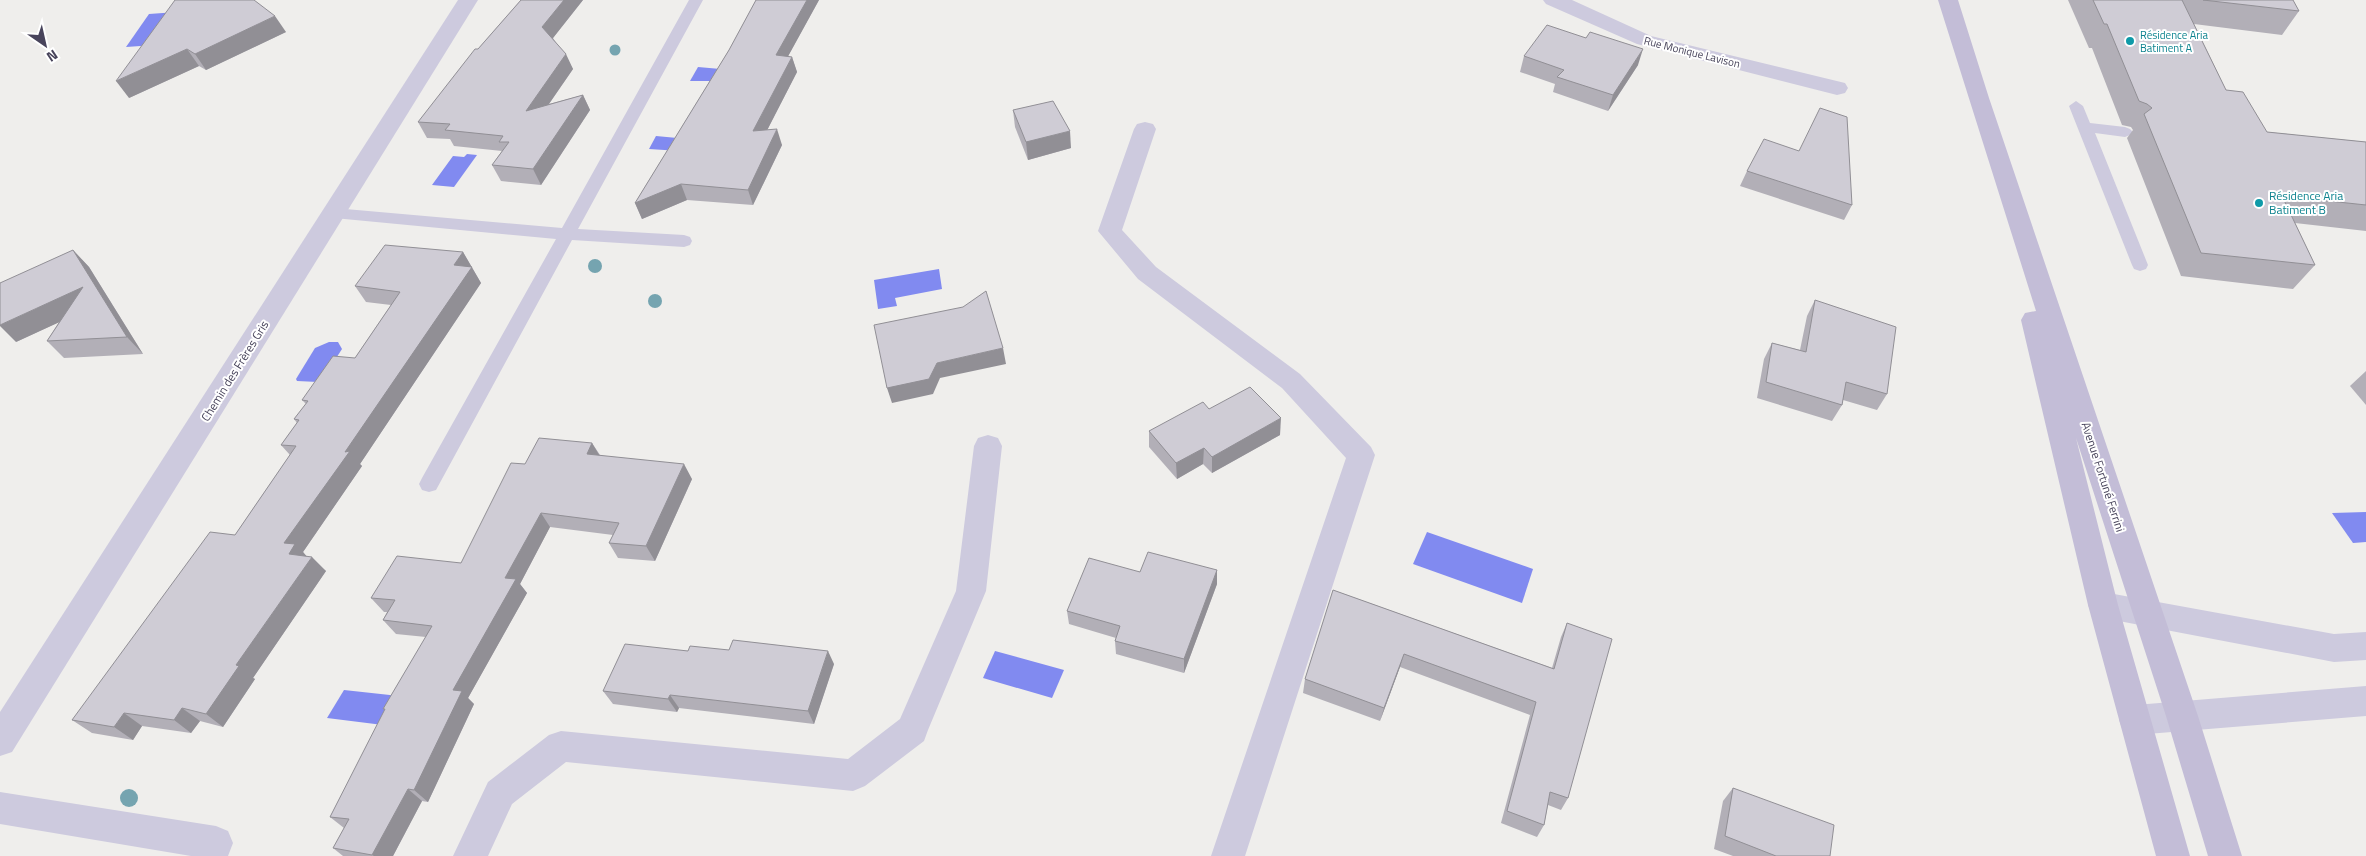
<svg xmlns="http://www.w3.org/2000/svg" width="2366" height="856" font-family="'Titillium Web',sans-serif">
  <rect width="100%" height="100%" fill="#efeeec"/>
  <g fill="#818af0">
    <path d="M177,12L155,45L126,47L149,14Z"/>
    <path d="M698,67L732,70L714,81H690Z"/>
    <path d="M656,136L688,139L680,151L649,149Z"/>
    <path d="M467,154L477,155L454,187L432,185L453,156L464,157Z"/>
    <path d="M939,269L942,289L895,298L897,306L878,309L874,280Z"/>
    <path d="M329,342H338L342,349L322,380L318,382L297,381L296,379L315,348Z"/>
    <path d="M2366,512V542L2353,543L2332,513Z"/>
    <path d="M1427,532L1533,569L1522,603L1413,564Z"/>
    <path d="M995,651L1064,670L1052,698L983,678Z"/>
    <path d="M344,690L399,696L383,725L327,718Z"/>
  </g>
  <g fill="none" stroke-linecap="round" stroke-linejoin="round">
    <g fill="#cdcade" fill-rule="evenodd">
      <path d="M689,0H703L578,229L684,235L690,237L692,241L690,245L684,247L572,240L436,490L429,492L422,490L419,484L422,478L556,239L334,218L328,217L326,213L328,209L334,208L562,228Z"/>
      <path d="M2076,101L2083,106L2090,123L2125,127L2130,129L2133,132L2130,135L2125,137L2095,133L2148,265L2146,269L2140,271L2134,269L2132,265L2069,106Z"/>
    </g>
    <g fill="#cdcade" fill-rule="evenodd">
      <path d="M458,0H478L12,752L0,756V712Z"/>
      <path d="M1543,0H1572L1651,36L1845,83L1848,88L1845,93L1837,95L1637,44L1546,4Z"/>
      <path d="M1145,122L1153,124L1156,129L1122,230L1156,267L1300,374L1371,447L1375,455L1245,856H1211L1346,458L1282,388L1138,279L1098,231L1134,129L1137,124Z"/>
      <path d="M988,435L998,438L1002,446L986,591L928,730L924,741L865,786L853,791L566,762L512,804L488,856H453L488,782L549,735L561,731L848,759L900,719L956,591L974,446L978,438Z"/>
      <path d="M2103,592L2334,634L2366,632V660L2334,662L2103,618L2092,614L2088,605L2092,596Z"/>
      <path d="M2366,686V716L2135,735L2123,731L2119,720L2123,709L2135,705Z"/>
      <path d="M0,792L216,826L228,831L233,843L228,856H191L0,824Z"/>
    </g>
    <path fill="#c3bdd7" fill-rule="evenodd" d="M1938,0H1958L1989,98L2198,716L2242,856H2208L2166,716L2076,438L2118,605L2190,856H2156L2088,605L2021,320L2025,313L2036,311Z"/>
  </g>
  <g fill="#75a4b0">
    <circle cx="615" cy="50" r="5.5"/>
    <circle cx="595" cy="266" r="7"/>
    <circle cx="655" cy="301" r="7"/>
    <circle cx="129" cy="798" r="9"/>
  </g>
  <g fill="#b2afb7">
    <path d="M175,0L286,32L206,70L199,66L129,98Z"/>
    <path d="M521,0H583L553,38L573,69L549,104L583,95L590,110L541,185L501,181L492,165L502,151L454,146L450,139L427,138L418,122L478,49Z"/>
    <path d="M756,0H819L788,56L792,57L797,72L767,130L782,145L753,205L687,200L642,219L635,203L729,50Z"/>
    <path d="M2068,0H2293L2299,11L2282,35L2194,24L2226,90L2267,132L2366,142V231L2295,223L2315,265L2293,289L2181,276L2127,138L2133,130L2131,127L2122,125L2092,48H2089Z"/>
    <path d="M1524,56L1638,65L1608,111L1553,92L1555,84L1520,72Z"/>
    <path d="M1013,110L1071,148L1028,160L1015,127Z"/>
    <path d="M1799,151L1852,205L1844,220L1740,186L1747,171Z"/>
    <path d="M73,250L89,267L143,354L64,358L47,341L59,322L16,342Z"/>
    <path d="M463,252L481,283L360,464L362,466L303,552L306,556L326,571L253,678L255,679L223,727L200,721L191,733L142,726L133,740L92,733L72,720L235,535L290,455L281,445L297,423L294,419L306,404L302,400L355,358L391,305L366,302L355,286Z"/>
    <path d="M1815,300L1887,394L1877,410L1843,400L1842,405L1832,421L1757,398L1764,359L1772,343L1800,350L1807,316Z"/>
    <path d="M2366,371V405L2350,386Z"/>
    <path d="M1209,409L1280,435L1212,473L1203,464L1177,479L1149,447V431Z"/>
    <path d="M592,443L600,455L692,479L655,561L618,558L609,543L613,535L550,527L520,584L527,593L468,698L474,704L428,802L422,801L393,856H343L333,848L344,828L330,817L385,710L383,709L426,637L396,634L383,620L387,612H384L371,598L461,563Z"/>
    <path d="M1217,570V584L1184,673L1116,654L1115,641L1116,638L1069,624L1067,611L1140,572Z"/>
    <path d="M1333,590L1552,668L1561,637L1567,623L1568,798L1561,810L1548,805L1544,825L1537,837L1501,823L1530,715L1400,667L1380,721L1303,693L1305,679Z"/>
    <path d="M688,651L834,664L814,724L679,708L677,712L613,704L603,691Z"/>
    <path d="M1733,788L1830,856H1733L1714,849L1723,801Z"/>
  </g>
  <g fill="#918f95">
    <path d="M564,0H583L549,43L542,27Z"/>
    <path d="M807,0H819L780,71L776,55Z"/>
    <path d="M275,16L286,32L206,70L195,54Z"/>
    <path d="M187,49L199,66L129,98L116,81Z"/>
    <path d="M1643,49L1638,65L1608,111L1613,95Z"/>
    <path d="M566,54L573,69L533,127L526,111Z"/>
    <path d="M792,57L797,72L759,146L753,131Z"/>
    <path d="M583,95L590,110L541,185L533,169Z"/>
    <path d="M777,129L782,145L753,205L748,190Z"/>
    <path d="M1070,131L1071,148L1028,160L1026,142Z"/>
    <path d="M681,184L687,200L642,219L635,203Z"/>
    <path d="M73,250L89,267L143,354L127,337Z"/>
    <path d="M463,252L481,283L360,464L362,466L303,552L309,559L289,554L284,543L345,452L454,265Z"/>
    <path d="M83,287L99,304L16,342L0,326V325Z"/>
    <path d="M1003,348L1006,364L940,378L933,394L892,403L887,388L937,363Z"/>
    <path d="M1281,418L1280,435L1212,473V457Z"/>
    <path d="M592,443L601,458L587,454Z"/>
    <path d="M1204,448L1203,464L1177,479L1176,463Z"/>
    <path d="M684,464L692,479L655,561L646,546Z"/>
    <path d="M541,513L550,527L520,584L527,593L468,698L474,704L428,802L414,790L453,690L505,578Z"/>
    <path d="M312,557L326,571L253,678L255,679L223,727L206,714L236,665Z"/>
    <path d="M1217,570V584L1184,673V659Z"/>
    <path d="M828,651L834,664L814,724L808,711Z"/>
    <path d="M1404,654L1400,667L1380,721L1384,708Z"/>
    <path d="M670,695L679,708L677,712L668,699Z"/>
    <path d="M182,708L200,721L191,733L174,720Z"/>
    <path d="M124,713L142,726L133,740L114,727Z"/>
    <path d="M408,789L422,801L393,856H374L372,855Z"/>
  </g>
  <g fill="#cfccd5" stroke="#918f95">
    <path d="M175,0H254L275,16L195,54L187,49L116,81Z"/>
    <path d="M521,0H564L542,27L566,54L526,111L583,95L533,169L492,165L509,142H499L503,136L445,130L450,124L418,122L475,49H478Z"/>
    <path d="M756,0H807L776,55L792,57L753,131L777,129L748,190L681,184L635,203L729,50Z"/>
    <path d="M2093,0H2182L2226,90L2243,92L2267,132L2366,142V205L2282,196L2315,265L2201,253L2144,114L2152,108L2147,104L2139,101L2107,24H2104Z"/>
    <path d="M2203,0H2293L2299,11Z"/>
    <path d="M1547,25L1586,38L1590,32L1643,49L1613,95L1557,77L1564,70L1524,56Z"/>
    <path d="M1053,101L1070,131L1026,142L1013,110Z"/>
    <path d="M1820,108L1847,117L1852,205L1747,171L1764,139L1799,151Z"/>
    <path d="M385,245L463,252L454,265L472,267L345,452L350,451L284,543L295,544L289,554L312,557L236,665L239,666L206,714L182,708L174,720L124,713L114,727L72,720L210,532L235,535L296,446L281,445L299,420L294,419L308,401L302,400L333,356L355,358L400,292L355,286Z"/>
    <path d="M73,250L127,337L47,341L83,287L0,325V283Z"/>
    <path d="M986,291L1003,348L937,363L929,379L887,388L874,325L963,307Z"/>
    <path d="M1815,300L1896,327L1887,394L1846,382L1842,405L1766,382L1772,343L1806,352Z"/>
    <path d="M1250,387L1281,418L1212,457L1204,448L1176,463L1149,431L1203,402L1209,409Z"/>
    <path d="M539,438L592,443L587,454L684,464L646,546L609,543L619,523L541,513L505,578L516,579L453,690L462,691L414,790L408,789L372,855L333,848L349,819L330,817L385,709H383L432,626L383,620L395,600L371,598L397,556L461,563L511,463L525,464Z"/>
    <path d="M1148,552L1217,570L1184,659L1115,641L1120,626L1067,611L1089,558L1140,572Z"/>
    <path d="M1333,590L1554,669L1567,623L1612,639L1568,798L1550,792L1544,825L1507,811L1536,702L1404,654L1384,708L1305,679Z"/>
    <path d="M733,640L828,651L808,711L670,695L668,699L603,691L625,644L688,651L690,646L729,650Z"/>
    <path d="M1733,788L1834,825L1830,856H1776L1725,836Z"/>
  </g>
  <g fill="#0f9aa8" stroke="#fff" stroke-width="2">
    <circle cx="2130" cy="41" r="5"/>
    <circle cx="2259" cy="203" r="5"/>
  </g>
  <g text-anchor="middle" stroke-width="4" stroke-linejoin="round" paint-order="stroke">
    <g font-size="11" fill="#0d838f" stroke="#fff" text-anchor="start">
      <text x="2140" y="39">Résidence Aria<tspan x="2140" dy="13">Batiment A</tspan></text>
    </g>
    <g font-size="11" fill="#48445b" stroke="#fff">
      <text transform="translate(1692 52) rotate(14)" y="4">Rue Monique Lavison</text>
    </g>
    <g font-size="12" fill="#0d838f" stroke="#fff" text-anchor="start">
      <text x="2269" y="200">Résidence Aria<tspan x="2269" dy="14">Batiment B</tspan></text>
    </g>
    <g font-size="12" fill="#48445b" stroke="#fff">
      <text transform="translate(235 371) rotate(-58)" y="4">Chemin des Frères Gris</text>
      <text transform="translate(2103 477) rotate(72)" y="4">Avenue Fortuné Ferrini</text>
    </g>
  </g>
  <g transform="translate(45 45) rotate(146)" stroke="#ffffff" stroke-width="4" paint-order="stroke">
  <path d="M0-4L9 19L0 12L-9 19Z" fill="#48445b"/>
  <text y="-8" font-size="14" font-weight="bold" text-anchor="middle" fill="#48445b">N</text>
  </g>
</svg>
